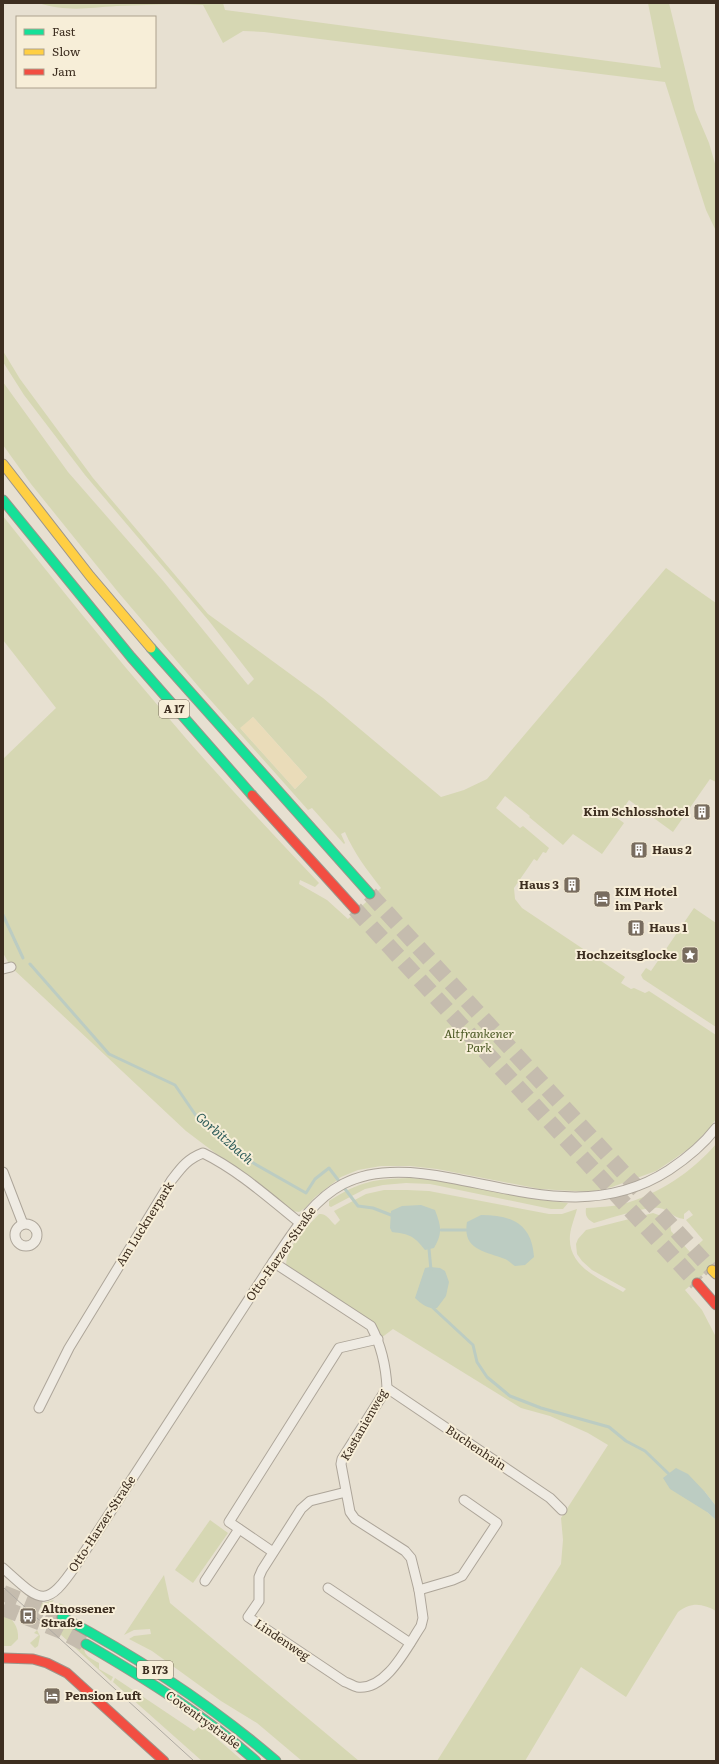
<svg xmlns="http://www.w3.org/2000/svg" width="719" height="1764" font-family="Literata,serif">
  <rect width="100%" height="100%" fill="#e7e0d1"/>
  <g fill="#d6d7b3" fill-rule="evenodd">
    <path d="M38,3H223L225,10L661,68L648,3H669L695,110L709,143L716,167V231L706,210L665,82L264,32L243,31L223,43L203,5C174,3 146,5 117,6C86,8 69,12 38,3Z"/>
    <path d="M3,351L20,379L93,478L208,614L323,698L441,797L464,790L487,779L666,568L716,603V782L710,779L673,832L629,800L617,818L624,823L602,854L573,834L563,845L529,817L530,816L505,796L496,808L520,828L523,826L549,848L546,853L543,852L537,861L534,859L514,888L515,899L522,908L625,977L621,983L631,989L634,988L645,993L649,991L716,1035V1119L709,1129L691,1147L674,1159L656,1171L612,1187L590,1192L540,1189L437,1169L410,1166H381L358,1170L341,1177L315,1197L305,1208L299,1212L292,1211L186,1131L11,967L3,953V759L56,708L3,640V516C56,583 110,650 166,715C215,773 267,828 319,883L315,887L300,880L299,884L327,900L348,919L381,888C367,870 354,853 345,832L341,834L345,843L344,844L312,808L308,810L198,686L118,592L31,484L3,445V382L68,472L164,582L248,685L254,679L209,621L85,475L24,395L3,362ZM253,717L307,777L295,789L241,729Z"/>
    <path d="M694,908L716,923V1027L643,979L641,975L646,968L651,971Z"/>
    <path d="M716,1144V1263L685,1290L702,1310L716,1337V1506L705,1492L707,1512L716,1520V1611C702,1603 691,1602 678,1612L626,1697L581,1667L525,1761H437L561,1564L563,1540L561,1518L608,1445L588,1433L550,1416L521,1408L393,1329L381,1338L286,1266C287,1245 306,1228 319,1214C326,1213 330,1220 335,1225L340,1220L334,1211L366,1194L384,1190H407L429,1191L549,1214H562L577,1209C575,1217 571,1226 570,1235C567,1267 601,1279 623,1292L626,1289L592,1270L582,1261L577,1254L576,1244L578,1239L586,1230L653,1213L667,1218L670,1221L671,1231L690,1252L703,1240L686,1220L693,1215L689,1210L684,1214V1219C672,1218 669,1209 659,1208C648,1206 607,1219 594,1223C587,1219 585,1216 586,1208C598,1207 612,1207 623,1204C659,1194 692,1172 716,1144Z"/>
    <path d="M411,1178L434,1180L541,1200L568,1203L563,1209H551L430,1184L406,1183L383,1185L365,1189L331,1207L329,1206V1201C361,1181 373,1179 411,1178Z"/>
    <path d="M210,1520L228,1533L193,1583L175,1570Z"/>
    <path d="M164,1575L170,1603L359,1761H302L257,1723L221,1701L152,1651L129,1639L134,1636L151,1634L150,1629L134,1630L124,1635Z"/>
    <path d="M54,1600L44,1611L33,1601L43,1603Z"/>
    <path d="M59,1603L64,1605L59,1616L85,1636C83,1654 83,1654 99,1663V1669L113,1677L111,1681L45,1620Z"/>
    <path d="M3,1611C12,1619 19,1626 18,1639L11,1646H3Z"/>
    <path d="M37,1630L40,1636L38,1646L35,1648L30,1643L39,1635L34,1633Z"/>
    <path d="M115,1678L194,1731L201,1725L243,1761H202L113,1682Z"/>
  </g>
  <path fill="#eadcb9" d="M253,717L307,777L295,789L240,728Z"/>
  <g fill="#bcccc2">
    <path d="M421,1205L435,1210C441,1226 443,1233 434,1248L425,1250C414,1236 410,1234 392,1232L390,1228L391,1211L402,1206Z"/>
    <path d="M481,1215C512,1215 532,1224 534,1257L525,1265L515,1266C512,1264 508,1260 505,1259C485,1251 462,1250 467,1222Z"/>
    <path d="M430,1267L440,1268L445,1271L449,1282L446,1296L437,1308C426,1309 422,1304 415,1298L425,1268Z"/>
    <path d="M676,1468L688,1474L705,1492L716,1506V1520L707,1512L670,1489L663,1478Z"/>
  </g>
  <g fill="none" stroke-linecap="round" stroke-linejoin="round">
    <g stroke="#bcccc2" stroke-width="3">
      <path d="M3,915L23,958"/>
      <path d="M30,964L109,1054L175,1085L199,1120L248,1160L306,1193L315,1179L329,1168L358,1206L373,1208L391,1215"/>
      <path d="M441,1230H466"/>
      <path d="M429,1249L431,1270"/>
      <path d="M431,1306L473,1345L477,1362L487,1377L510,1396L541,1408L609,1427L626,1441L645,1451L671,1476"/>
    </g>
    <g stroke="#c5bcae" stroke-width="16" stroke-dasharray="16 8" stroke-linecap="butt">
      <path d="M370,894L712,1270"/>
      <path d="M355,909L697,1283"/>
      <path d="M3,1593L62,1617"/>
      <path d="M3,1608L59,1630L86,1644"/>
    </g>
    <g stroke="#ada599" stroke-width="11">
      <g id="street">
        <path d="M3,969L11,967"/>
        <path d="M3,1172L23,1224"/>
        <circle cx="26" cy="1235" r="11"/>
        <path d="M273,1262L371,1326C381,1345 386,1367 387,1388L342,1459L341,1464L350,1512L355,1519L405,1551L411,1558L419,1590L423,1618L421,1626C407,1647 386,1691 357,1687C353,1686 349,1683 345,1682L248,1617L259,1601V1577L262,1570L301,1509L310,1501L346,1492"/>
        <path d="M387,1388L550,1498L562,1510"/>
        <path d="M39,1408L69,1348L171,1181C181,1168 187,1159 203,1153C238,1170 269,1198 300,1223"/>
        <path d="M273,1552L229,1522L339,1348L378,1339"/>
        <path d="M3,1568C40,1601 45,1611 76,1565L273,1262C293,1233 311,1201 343,1184C375,1167 416,1171 450,1178C526,1192 598,1216 669,1170C687,1158 703,1145 716,1128"/>
        <path d="M205,1581L239,1529"/>
        <path d="M328,1588L410,1643"/>
        <path d="M419,1590L453,1580L462,1576L497,1523L464,1500"/>
      </g>
    </g>
    <g stroke="#9c958a" stroke-width="11">
      <g id="fast">
        <path d="M3,500L131,657L252,795"/>
        <path d="M151,648L370,894"/>
        <path d="M62,1617C139,1658 210,1704 276,1761"/>
        <path d="M86,1644C146,1679 204,1715 256,1761"/>
      </g>
    </g>
    <g stroke="#9c958a" stroke-width="11">
      <g id="slow">
        <path d="M3,464L90,576L151,648"/>
        <path d="M712,1270L716,1274"/>
      </g>
    </g>
    <g stroke="#9c958a" stroke-width="11">
      <g id="jam">
        <path d="M252,795L355,909"/>
        <path d="M697,1283L716,1305"/>
        <path d="M3,1658L33,1659L47,1663L67,1673L164,1761"/>
      </g>
    </g>
    <use href="#street" stroke="#efebe3" stroke-width="9"/>
    <use href="#fast" stroke="#16e098" stroke-width="9"/>
    <use href="#slow" stroke="#ffcf43" stroke-width="9"/>
    <use href="#jam" stroke="#f24e42" stroke-width="9"/>
    <path stroke="#afaaa2" stroke-width="1" d="M3,1587L194,1761"/>
  </g>
  <defs>
    <g id="building-square" transform="scale(0.9)"><rect x="-9" y="-9" width="18" height="18" rx="4" fill="#786c5e" stroke="#f7eed8"/><path d="M-4-6H4V6H1V3H-1V6H-4ZM-2.5-4.3h1.7v1.8h-1.7ZM.8-4.3h1.7v1.8H.8ZM-2.5-1h1.7V.8h-1.7ZM.8-1h1.7V.8H.8Z" fill="#fff"/></g>
    <g id="hotel-square" transform="scale(0.9)"><rect x="-9" y="-9" width="18" height="18" rx="4" fill="#786c5e" stroke="#f7eed8"/><path d="M-6-4.5h1.5V1H6V5H4.5V3h-9V5H-6ZM-4 0a1.8 1.8 0 1 1 3.6 0ZM.5 0V-2.5h3Q6-2.5 6 0Z" fill="#fff"/></g>
    <g id="sight-square" transform="scale(0.9)"><rect x="-9" y="-9" width="18" height="18" rx="4" fill="#786c5e" stroke="#f7eed8"/><path d="M0-6L1.8-2.2L6-1.7L2.9 1.2L3.7 5.4L0 3.3L-3.7 5.4L-2.9 1.2L-6-1.7L-1.8-2.2Z" fill="#fff"/></g>
    <g id="bus-square" transform="scale(0.9)"><rect x="-9" y="-9" width="18" height="18" rx="4" fill="#786c5e" stroke="#f7eed8"/><path d="M-5-6H5V4H4V6H2V4H-2V6H-4V4H-5ZM-3.5-4V0h7V-4ZM-3.5 1.2v1.5H-2V1.2ZM2 1.2v1.5H3.5V1.2Z" fill="#fff"/></g>
  </defs>
  <g fill-rule="evenodd">
    <use href="#building-square" x="702" y="812"/>
    <use href="#building-square" x="639" y="850"/>
    <use href="#building-square" x="572" y="885"/>
    <use href="#hotel-square" x="602" y="899"/>
    <use href="#building-square" x="636" y="928"/>
    <use href="#sight-square" x="690" y="955"/>
    <use href="#bus-square" x="28" y="1616"/>
    <use href="#hotel-square" x="52" y="1696"/>
  </g>
  <g text-anchor="middle" stroke-width="4" stroke-linejoin="round" paint-order="stroke">
    <g fill="#f7eed8" stroke="#756857" stroke-width="1">
      <rect x="159" y="700" width="30" height="18" rx="3"/>
      <rect x="137" y="1661" width="36" height="18" rx="3"/>
    </g>
    <g font-size="11" font-weight="bold" fill="#3d2e20">
      <text x="174" y="713">A 17</text>
      <text x="155" y="1674">B 173</text>
    </g>
    <g font-size="12" font-weight="bold" fill="#3d2e20" stroke="#f7eed8" text-anchor="start">
      <text x="689" y="816" text-anchor="end">Kim Schlosshotel</text>
      <text x="652" y="854">Haus 2</text>
      <text x="559" y="889" text-anchor="end">Haus 3</text>
      <text x="615" y="896">KIM Hotel<tspan x="615" dy="14">im Park</tspan></text>
      <text x="649" y="932">Haus 1</text>
      <text x="677" y="959" text-anchor="end">Hochzeitsglocke</text>
      <text x="41" y="1613">Altnossener<tspan x="41" dy="14">Straße</tspan></text>
      <text x="65" y="1700">Pension Luft</text>
    </g>
    <g font-size="12" font-style="italic" fill="#4d5a26" stroke="#f7eed8">
      <text x="479" y="1038">Altfrankener<tspan x="479" dy="14">Park</tspan></text>
    </g>
    <g font-size="12" fill="#3d2e20" stroke="#f7eed8">
      <text transform="translate(145 1224) rotate(-58)" y="4">Am Lucknerpark</text>
      <text transform="translate(281 1254) rotate(-55)" y="4">Otto-Harzer-Straße</text>
      <text transform="translate(364 1425) rotate(-60)" y="4">Kastanienweg</text>
      <text transform="translate(476 1448) rotate(34)" y="4">Buchenhain</text>
      <text transform="translate(102 1524) rotate(-57)" y="4">Otto-Harzer-Straße</text>
      <text transform="translate(282 1640) rotate(34)" y="4">Lindenweg</text>
      <text transform="translate(203 1720) rotate(36)" y="4">Coventrystraße</text>
    </g>
    <g font-size="13" font-style="italic" fill="#2f5d5a" stroke="#f7eed8">
      <text transform="translate(225 1138) rotate(41)" y="5">Gorbitzbach</text>
    </g>
  </g>
  <rect width="719" height="1764" fill="none" stroke="#3d2e20" stroke-width="8"/>
  <rect x="16" y="16" width="140" height="72" fill="#f7eed8" stroke="#ada18e"/>
  <rect x="24" y="29" width="20" height="6" fill="#16e098" stroke="#ada18e"/>
  <text x="52" y="36" font-size="12" fill="#3d2e20">Fast</text>
  <rect x="24" y="49" width="20" height="6" fill="#ffcf43" stroke="#ada18e"/>
  <text x="52" y="56" font-size="12" fill="#3d2e20">Slow</text>
  <rect x="24" y="69" width="20" height="6" fill="#f24e42" stroke="#ada18e"/>
  <text x="52" y="76" font-size="12" fill="#3d2e20">Jam</text>
</svg>
